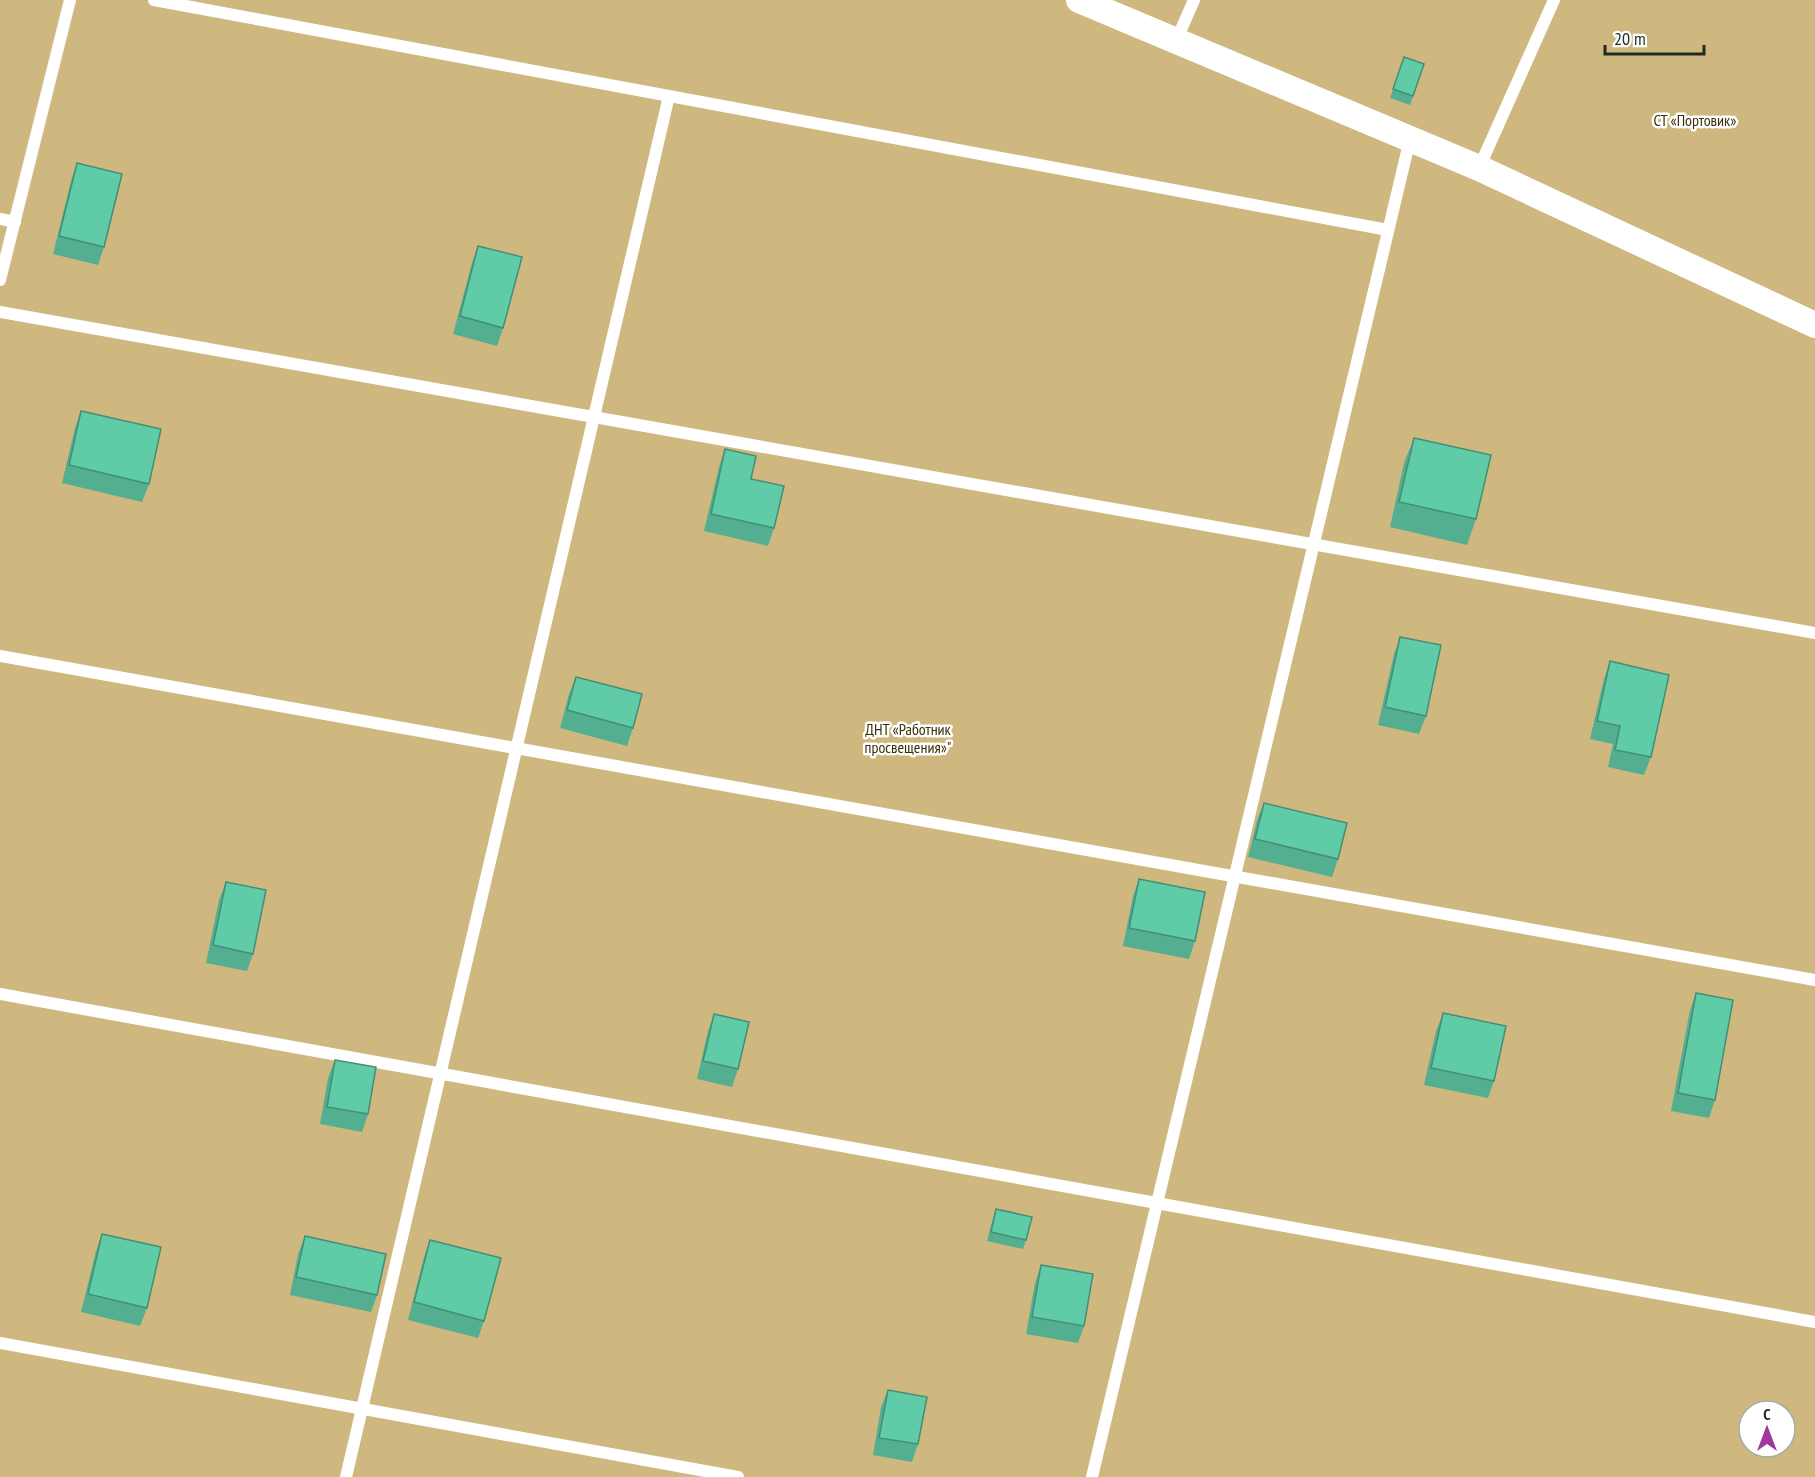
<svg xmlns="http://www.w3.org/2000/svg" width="1815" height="1477" font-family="'PT Sans Narrow',sans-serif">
  <rect width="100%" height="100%" fill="#c9edce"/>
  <path fill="#ceb87f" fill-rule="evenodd" d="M0,0H1815V1477H0ZM1749,1411H1785V1447H1749Z"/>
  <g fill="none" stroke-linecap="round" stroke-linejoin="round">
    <g stroke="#fff" stroke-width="12">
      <path d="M154,0L1388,230"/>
      <path d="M1176,41L1194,0"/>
      <path d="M1479,168L1554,0"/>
      <path d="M0,219L15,222"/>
      <path d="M0,280L70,0"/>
      <path d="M0,312L1815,633"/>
      <path d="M0,656L1815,980"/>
      <path d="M0,994L1815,1322"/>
      <path d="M0,1343L738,1477"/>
      <path d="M346,1477L669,96"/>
      <path d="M1092,1477L1410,139"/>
    </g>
    <path stroke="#fff" stroke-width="26" d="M1079,0L1479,168L1815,325"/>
  </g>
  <g fill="#53af90">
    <path d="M1404,57L1424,64L1410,105L1390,98Z"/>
    <path d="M77,163L104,247L98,265L53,254L71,181Z"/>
    <path d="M478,246L503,328L497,346L453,334L472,263Z"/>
    <path d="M81,411L149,484L142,502L62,483L75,428Z"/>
    <path d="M1414,438L1476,519L1467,545L1390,527L1404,463Z"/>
    <path d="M725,449L751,479L774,528L768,546L704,531L719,467Z"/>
    <path d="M1400,637L1426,716L1419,734L1378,725L1394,654Z"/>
    <path d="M1610,661L1651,757L1644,775L1608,767L1613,744L1590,739L1604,679Z"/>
    <path d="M576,677L633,728L627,746L560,728L569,694Z"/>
    <path d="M1264,803L1338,859L1332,877L1248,857L1257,820Z"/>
    <path d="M1139,879L1195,941L1189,959L1123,946L1133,896Z"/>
    <path d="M226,882L253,954L247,971L206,963L219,900Z"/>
    <path d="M1696,993L1715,1100L1709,1118L1671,1111L1690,1010Z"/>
    <path d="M1443,1013L1494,1081L1488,1098L1424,1085L1436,1031Z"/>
    <path d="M714,1014L738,1069L732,1087L697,1079L708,1031Z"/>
    <path d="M335,1060L368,1114L362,1132L320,1124L328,1078Z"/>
    <path d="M996,1209L1026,1240L1023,1249L987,1241L993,1218Z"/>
    <path d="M102,1234L147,1308L140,1326L81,1312L96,1251Z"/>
    <path d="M305,1236L377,1295L371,1312L290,1295L298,1254Z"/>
    <path d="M430,1240L484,1321L478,1338L408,1320L424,1257Z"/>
    <path d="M1041,1265L1084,1326L1078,1343L1026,1334L1035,1283Z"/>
    <path d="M888,1390L918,1444L912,1462L873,1455L881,1407Z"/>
  </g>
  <g fill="#60cba7" stroke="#438e75" stroke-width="1.5">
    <path d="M1404,57L1424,64L1413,96L1393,89Z"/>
    <path d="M77,163L122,174L104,247L59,236Z"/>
    <path d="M478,246L522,257L503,328L460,316Z"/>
    <path d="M81,411L161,429L149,484L69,465Z"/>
    <path d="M1414,438L1491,455L1476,519L1399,502Z"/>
    <path d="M725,449L756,456L751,479L784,486L774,528L711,514Z"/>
    <path d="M1400,637L1441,645L1426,716L1385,707Z"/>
    <path d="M1610,661L1669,675L1651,757L1615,750L1620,726L1597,721Z"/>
    <path d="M576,677L642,694L633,728L567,710Z"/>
    <path d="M1264,803L1347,823L1338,859L1255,839Z"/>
    <path d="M1139,879L1205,892L1195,941L1129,928Z"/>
    <path d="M226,882L266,890L253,954L213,945Z"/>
    <path d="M1696,993L1733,1000L1715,1100L1678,1093Z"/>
    <path d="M1443,1013L1506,1026L1494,1081L1431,1068Z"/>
    <path d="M714,1014L749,1022L738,1069L703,1061Z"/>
    <path d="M335,1060L376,1067L368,1114L327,1107Z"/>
    <path d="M996,1209L1032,1217L1026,1240L991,1232Z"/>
    <path d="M102,1234L161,1247L147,1308L88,1294Z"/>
    <path d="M305,1236L386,1254L377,1295L296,1277Z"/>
    <path d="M430,1240L501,1258L484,1321L414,1302Z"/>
    <path d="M1041,1265L1093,1274L1084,1326L1032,1317Z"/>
    <path d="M888,1390L927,1397L918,1444L879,1438Z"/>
  </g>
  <g text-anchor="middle" stroke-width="5" stroke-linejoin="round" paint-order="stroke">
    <g font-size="16" fill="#3b2e06" stroke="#fff">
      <text x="1695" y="126">СТ «Портовик»</text>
      <text x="908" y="735">ДНТ «Работник<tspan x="908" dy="18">просвещения»"</tspan></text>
    </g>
  </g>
  <g transform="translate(1767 1429)"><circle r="28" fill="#ffffff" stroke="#a5aba6" stroke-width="1.5"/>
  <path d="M0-4.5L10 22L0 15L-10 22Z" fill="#9f399c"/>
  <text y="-9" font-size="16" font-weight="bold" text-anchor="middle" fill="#1f2d21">С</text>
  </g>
  <path d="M1605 45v9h99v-9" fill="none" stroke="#1f2d21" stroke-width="3"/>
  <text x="1614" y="45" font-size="18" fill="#1f2d21" stroke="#ffffff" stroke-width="4.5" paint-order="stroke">20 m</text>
</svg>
